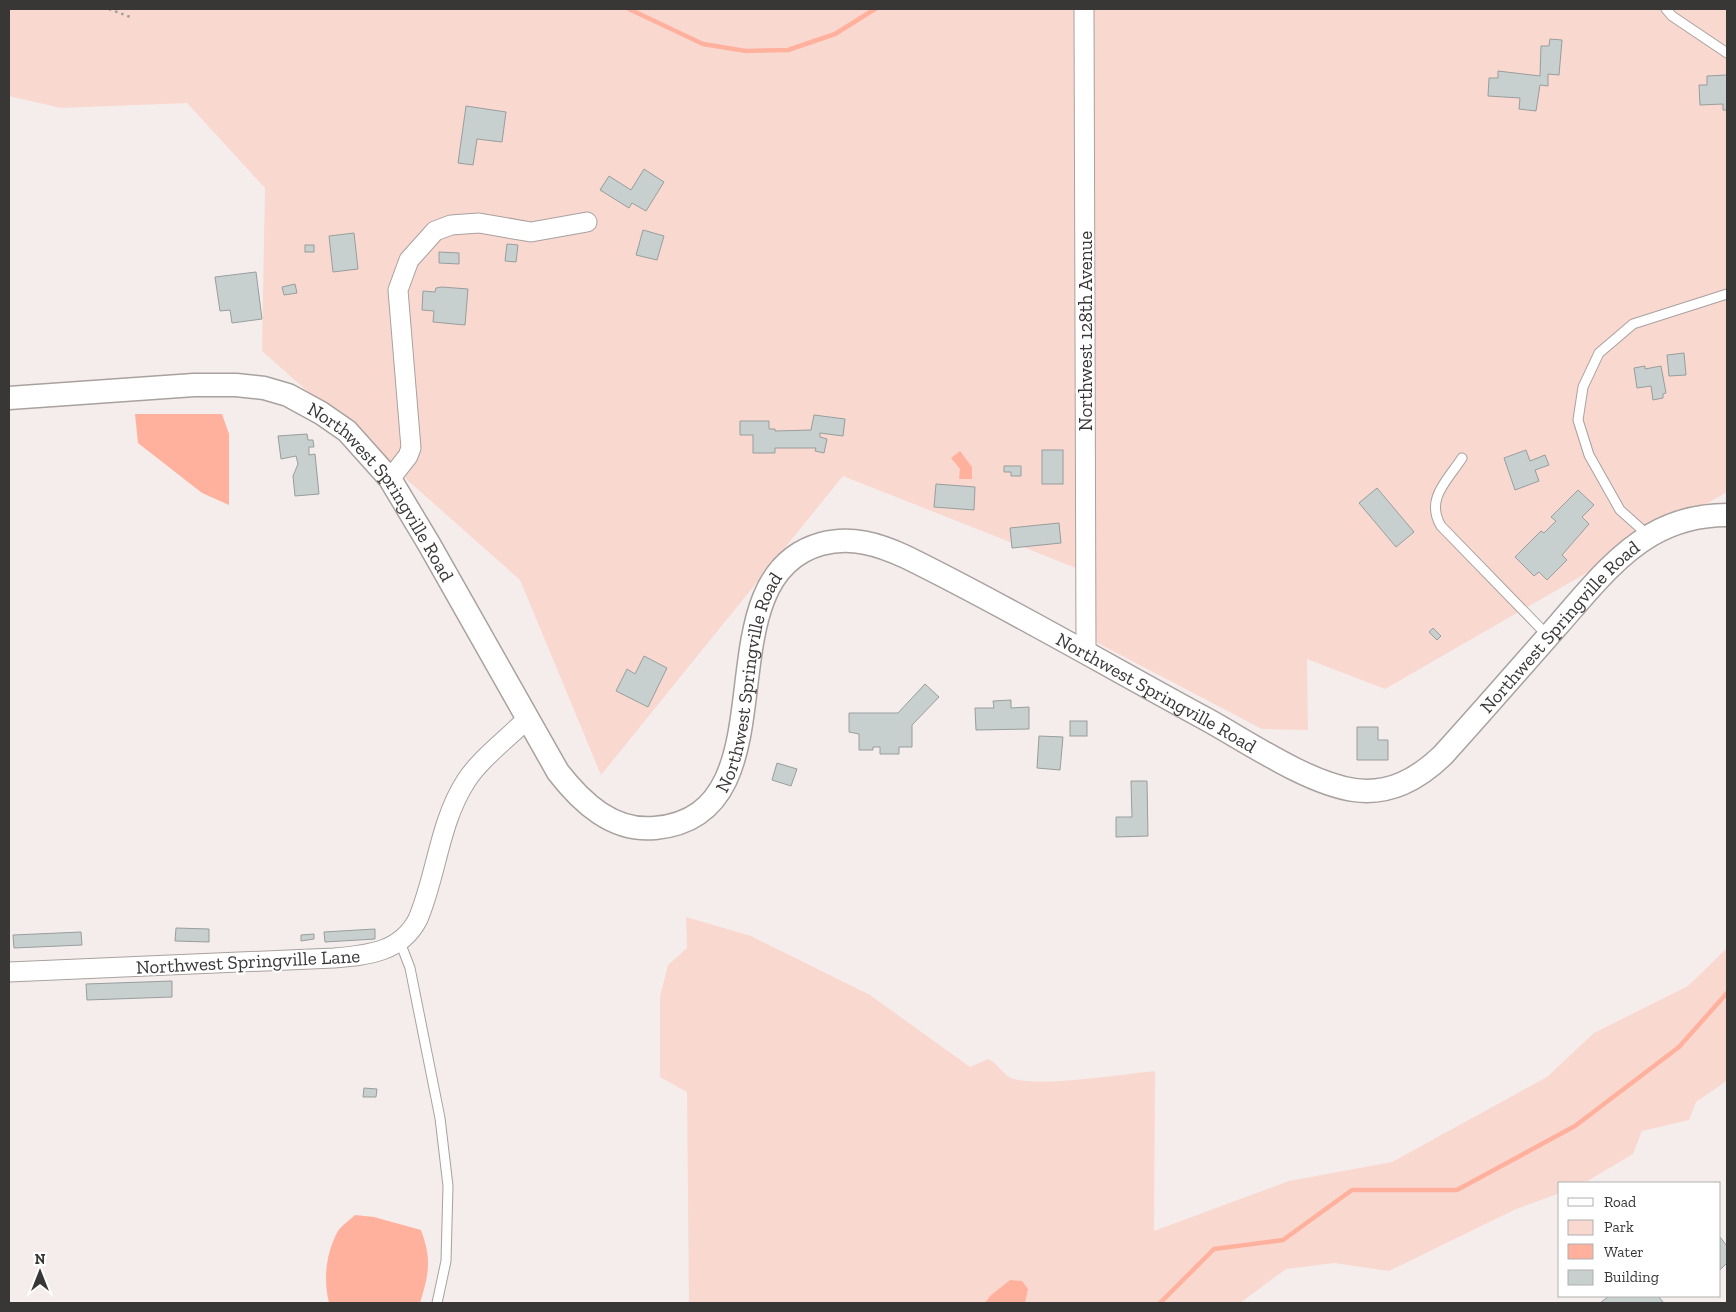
<svg xmlns="http://www.w3.org/2000/svg" width="1736" height="1312" font-family="'Zilla Slab',serif">
  <rect width="100%" height="100%" fill="#f5edeb"/>
  <g fill="#f9d8d0">
    <path d="M9,9H1727V492L1385,689L1307,659L1308,730L1262,729L1092,640L1091,574L843,476L601,775L520,580L262,351L265,188L187,103L61,108L9,96Z"/>
    <path d="M686,917L751,936L870,995L970,1067L988,1059C999,1064 1002,1074 1011,1078C1037,1088 1124,1074 1155,1071L1154,1231L1289,1181L1392,1162L1547,1077L1594,1033L1688,986L1727,948V1078L1725,1082L1696,1102L1689,1120L1642,1131L1633,1154L1584,1183H1560V1193L1514,1210L1389,1271L1334,1263L1286,1269L1240,1303H689L687,1092L660,1077V997L668,965L687,948Z"/>
  </g>
  <g fill="#ffb19e">
    <path d="M135,414H222L229,434V505L202,493L138,443Z"/>
    <path d="M960,451L972,467V479H959L960,469L951,458Z"/>
    <path d="M355,1215L374,1217L421,1230C432,1260 429,1273 420,1303H329C323,1279 326,1253 338,1231C342,1225 350,1220 355,1215Z"/>
    <path d="M1010,1280L1022,1281L1028,1289L1025,1303H985L990,1296Z"/>
  </g>
  <g fill="none" stroke-linecap="round" stroke-linejoin="round">
    <g stroke="#ffb19e" stroke-width="4.5">
      <path d="M629,9L703,44L746,51L788,50L835,34L875,9"/>
      <path d="M1160,1303L1214,1249L1283,1240L1352,1190H1457L1575,1126L1679,1047L1727,993"/>
    </g>
  </g>
  <g fill="#c8d0cf" stroke="#979e9d">
    <path d="M1550,39L1562,40L1559,75L1548,74V86L1540,85L1536,111L1519,109L1520,98L1488,96L1489,78H1498V71L1540,76L1541,46H1549Z"/>
    <path d="M1727,75V110H1723V104L1700,105L1699,85H1707V76Z"/>
    <path d="M466,106L506,112L502,142L477,139L473,165L458,163Z"/>
    <path d="M644,169L664,182L646,211L632,203L629,208L600,190L609,176L631,190Z"/>
    <path d="M643,230L664,236L657,260L636,255Z"/>
    <path d="M354,233L358,269L333,272L329,236Z"/>
    <path d="M507,244L518,245L516,262L505,261Z"/>
    <rect x="305" y="245" width="9" height="7"/>
    <path d="M439,252L459,253V264L439,263Z"/>
    <path d="M256,272L262,319L232,323L230,310L220,311L215,277Z"/>
    <path d="M295,284L297,293L284,295L282,287Z"/>
    <path d="M442,287L468,289L465,325L433,322L434,311L422,310L423,291L435,292L436,288Z"/>
    <path d="M1684,353L1686,375L1669,376L1667,355Z"/>
    <path d="M1645,366V369L1661,366L1666,393L1663,394V398L1653,400L1651,386L1637,388L1634,368Z"/>
    <path d="M814,415L845,419L843,436L820,433V437L827,439L824,453L815,451L816,448H775V453H753V435H740V421H769V429H775V431L811,430Z"/>
    <path d="M307,434L308,440H313L314,447H309V455L315,454L319,494L295,496L293,476L298,464L296,456L281,459L278,436Z"/>
    <rect x="1042" y="450" width="21" height="34"/>
    <path d="M1526,450L1530,461L1545,455L1549,465L1535,470L1539,481L1515,490L1504,458Z"/>
    <path d="M1004,466H1021V476H1011V472H1004Z"/>
    <path d="M936,484L975,487L974,510L934,507Z"/>
    <path d="M1377,488L1414,532L1396,547L1359,503Z"/>
    <path d="M1578,490L1594,505L1582,517L1589,524L1562,555L1567,560L1547,580L1539,572L1534,576L1515,557L1541,531L1544,533L1556,521L1551,517Z"/>
    <path d="M1059,523L1061,543L1012,548L1010,528Z"/>
    <path d="M1433,628L1441,636L1437,640L1429,632Z"/>
    <path d="M644,656L667,668L648,707L616,691L627,669L635,674Z"/>
    <path d="M925,684L939,697L912,725V747H899V754H880V747H873V750H859V734L849,732V713H898Z"/>
    <path d="M1011,700V708L1029,707V729L976,730L975,708H994L993,701Z"/>
    <rect x="1070" y="721" width="17" height="15"/>
    <path d="M1357,727H1378V740H1388V760H1357Z"/>
    <path d="M1039,736L1063,737L1060,770L1037,768Z"/>
    <path d="M777,763L797,769L791,786L772,780Z"/>
    <path d="M1131,781H1147L1148,836L1116,837V817H1132Z"/>
    <path d="M176,928L209,929V942L175,941Z"/>
    <path d="M375,929V939L325,942L324,932Z"/>
    <path d="M81,932L82,945L14,948L13,935Z"/>
    <path d="M314,934V939L301,941V935Z"/>
    <path d="M172,981V997L87,1000L86,984Z"/>
    <path d="M364,1088L377,1089L376,1097H363Z"/>
    <path d="M1720,1237L1727,1246V1263L1720,1270Z"/>
    <path d="M1609,1296H1658L1664,1303H1600Z"/>
  </g>
  <g fill="none" stroke-linecap="round" stroke-linejoin="round">
    <g stroke="#a8a19f" stroke-width="11">
      <g id="service">
        <path d="M1666,9L1672,16L1727,53"/>
        <path d="M1462,458C1447,481 1425,499 1441,526L1548,636"/>
        <path d="M1649,536L1620,510L1589,455L1578,420L1583,387L1599,353L1633,324L1727,294"/>
        <path d="M400,942L410,968L440,1118L448,1186L446,1261L437,1303"/>
      </g>
    </g>
    <g stroke="#a8a19f" stroke-width="21">
      <g id="minor">
        <path d="M1084,9L1086,653"/>
        <path d="M390,479L408,456L411,448L398,290L409,260L435,231L451,225L479,223L531,232L587,222"/>
        <path d="M9,972L334,958C369,955 401,952 418,919C437,874 439,823 466,781C480,759 508,738 527,719"/>
      </g>
    </g>
    <g stroke="#a8a19f" stroke-width="25">
      <g id="tertiary">
        <path id="s1" d="M9,398L194,385H236L264,388L288,395L321,413L347,431L390,479L429,544L558,772C582,803 613,832 655,828C799,815 696,579 821,544C851,536 878,544 906,557C1008,607 1106,665 1206,719C1248,742 1307,783 1354,790C1390,795 1418,779 1443,755C1482,712 1520,668 1559,624C1586,593 1615,556 1651,535C1675,521 1700,515 1727,515"/>
      </g>
    </g>
    <path stroke="#a19b9a" stroke-width="2.5" stroke-dasharray="2.5 4" stroke-linecap="butt" d="M109,9L133,18"/>
    <use href="#service" stroke="#fff" stroke-width="9"/>
    <use href="#minor" stroke="#fff" stroke-width="19"/>
    <use href="#tertiary" stroke="#fff" stroke-width="22"/>
  </g>
  <g text-anchor="middle" stroke-width="4.5" stroke-linejoin="round" paint-order="stroke">
    <g font-size="19" fill="#393736" stroke="#fff">
      <text transform="translate(1085 331) rotate(-90)" y="7">Northwest 128th Avenue</text>
      <text dy="7" stroke="none"><textPath href="#s1" startOffset="418">Northwest Springville Road</textPath></text>
      <text dy="7" stroke="none"><textPath href="#s1" startOffset="2094">Northwest Springville Road</textPath></text>
      <text dy="7" stroke="none"><textPath href="#s1" startOffset="1060">Northwest Springville Road</textPath></text>
      <text dy="7" stroke="none"><textPath href="#s1" startOffset="1600">Northwest Springville Road</textPath></text>
      <text transform="translate(248 961) rotate(-3)" y="7">Northwest Springville Lane</text>
    </g>
  </g>
  <rect width="1736" height="1312" fill="none" stroke="#393736" stroke-width="20"/>
  <rect x="1558" y="1182" width="162" height="115" fill="#ffffff" stroke="#b0afaf"/>
  <rect x="1568" y="1198" width="25" height="8" fill="#ffffff" stroke="#b0afaf"/>
  <text x="1604" y="1207" font-size="15" fill="#393736">Road</text>
  <rect x="1568" y="1220" width="25" height="15" fill="#f9d8d0" stroke="#b0afaf"/>
  <text x="1604" y="1232" font-size="15" fill="#393736">Park</text>
  <rect x="1568" y="1244" width="25" height="15" fill="#ffb19e" stroke="#b0afaf"/>
  <text x="1604" y="1257" font-size="15" fill="#393736">Water</text>
  <rect x="1568" y="1270" width="25" height="15" fill="#c8d0cf" stroke="#b0afaf"/>
  <text x="1604" y="1282" font-size="15" fill="#393736">Building</text>
  <g transform="translate(40 1272)" stroke="#ffffff" stroke-width="4" paint-order="stroke">
  <path d="M0-4L9 19L0 12L-9 19Z" fill="#393736"/>
  <text y="-8" font-size="14" font-weight="bold" text-anchor="middle" fill="#393736">N</text>
  </g>
</svg>
